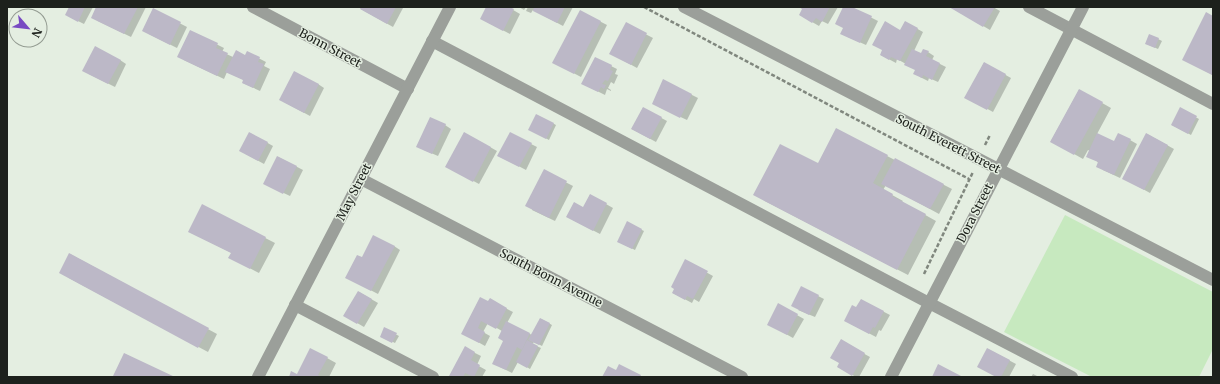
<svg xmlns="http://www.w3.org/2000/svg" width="1220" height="384" font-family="Merriweather,serif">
  <rect width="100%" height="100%" fill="#e4eee1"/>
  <path fill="#c7e9bf" d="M1065,215L1213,292V349L1199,377H1092L1004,332Z"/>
  <g fill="#0003">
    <path d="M70,7H93L84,24L72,18Z"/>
    <path d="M97,7H146L131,37L98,21Z"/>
    <path d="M362,7H401L403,8L393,27L361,9Z"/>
    <path d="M487,7H508L520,14L510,34L487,22Z"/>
    <path d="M519,7H526L524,10Z"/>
    <path d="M528,7H573L563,26L533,10L531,13L526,11Z"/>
    <path d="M800,7H838L828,24L822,21L819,26L800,15L804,9Z"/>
    <path d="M844,7H850L878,21L866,45L848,37L844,28Z"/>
    <path d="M951,7H993L1000,11L990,30Z"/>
    <path d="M154,10L187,27L177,48L149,34Z"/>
    <path d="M580,11L607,25L581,77L560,66Z"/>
    <path d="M1207,14L1213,17V75L1192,64Z"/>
    <path d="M905,22L923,32L914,51L922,54L928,52L934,56L932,60L946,67L938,82L929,78L928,81L920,77L916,70L906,64L897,59L896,63L881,55L901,31Z"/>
    <path d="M626,24L653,38L637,68L617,57Z"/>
    <path d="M190,31L224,48L222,52L233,57L246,56L247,52L266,62L264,66L270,69L260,91L243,83L244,80L227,72L224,79L184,60Z"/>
    <path d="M1150,35L1162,41L1158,49L1149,45Z"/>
    <path d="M120,60L126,64L115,87L89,74Z"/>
    <path d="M984,63L1011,78L993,112L966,97Z"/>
    <path d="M611,66L617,69L615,74L618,75L614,84L611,82L608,88L611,90V91L607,89L605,95L589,87Z"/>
    <path d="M664,81L698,98L687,120L659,107Z"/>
    <path d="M318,84L324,88L310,116L286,103Z"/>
    <path d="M1079,90L1111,108L1097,134L1115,143L1130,140L1137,144L1120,178L1103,170L1090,151L1088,150L1083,159L1051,141Z"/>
    <path d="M643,108L667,121L656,142L632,129Z"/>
    <path d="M1180,109L1199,119L1191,135L1172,125Z"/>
    <path d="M537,115L556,125L549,140L530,130Z"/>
    <path d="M445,125L451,129L438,156L424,150Z"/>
    <path d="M250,133L273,146L264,164L246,154Z"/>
    <path d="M1147,134L1174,149L1150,193L1123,178Z"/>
    <path d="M531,144L537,147L526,170L505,159Z"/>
    <path d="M490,147L497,151L479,184L453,170Z"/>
    <path d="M887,156L952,189L939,214L886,185L883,190L903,201L902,202L936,221L908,275L765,201L818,165Z"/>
    <path d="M278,157L303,170L290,196L271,187Z"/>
    <path d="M544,171L573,186L555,221L532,210Z"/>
    <path d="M590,195L613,208L600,234L573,220L584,208Z"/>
    <path d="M203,206L275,243L259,273L238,262L232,253L198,236Z"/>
    <path d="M627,223L644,231L635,250L621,243Z"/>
    <path d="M394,246L400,250L378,294L353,281L362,258Z"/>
    <path d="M70,254L217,334L208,352L69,278Z"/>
    <path d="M686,261L713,276L699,302L694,299L692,303L673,293Z"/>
    <path d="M359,292L378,303L364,327L345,316Z"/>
    <path d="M818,296L824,299L815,317L798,310Z"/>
    <path d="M490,300L513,312L507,323L532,335L541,319L552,325L542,346L534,342L532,344L541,348L530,369L518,362L512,373L500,367L504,341L502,331L488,323L483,332L490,336L485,346L462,333Z"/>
    <path d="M861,300L890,315L881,331L879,330L876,337L851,324Z"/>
    <path d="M779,305L804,319L793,338L768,324Z"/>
    <path d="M385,329L399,336L395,343L381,336Z"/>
    <path d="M841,341L870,357L859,377H856L838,367L840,363Z"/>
    <path d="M465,348L481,356L477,365L486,370L482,377L471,376V377H452Z"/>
    <path d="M988,349L1016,364L1009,377H998Z"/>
    <path d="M125,354L172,377H116L114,376Z"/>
    <path d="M327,358L336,363L329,377H290L298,375Z"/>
    <path d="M1033,374L1039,377H1031Z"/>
  </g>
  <g fill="#bcb8c7">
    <path d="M69,7H85L78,22L65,15Z"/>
    <path d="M96,7H138L124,34L91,18Z"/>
    <path d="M361,7H396L387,24L360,9Z"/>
    <path d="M486,7H510L514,9L503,31L480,19Z"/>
    <path d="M534,7H565L557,23L533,11Z"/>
    <path d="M799,7H830L822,22L816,18L812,23L799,15L802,9Z"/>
    <path d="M843,7H852L872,16L860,43L840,34L843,28L835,24Z"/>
    <path d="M949,7H995L983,27Z"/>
    <path d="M153,8L181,22L170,45L142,31Z"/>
    <path d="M580,10L601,21L574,74L552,63Z"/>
    <path d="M1206,12L1213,16L1212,75L1182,60Z"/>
    <path d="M885,21L900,30L905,21L918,28L900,61L891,57L889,60L880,55L882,50L872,45Z"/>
    <path d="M626,22L647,33L631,65L609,54Z"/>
    <path d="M190,30L218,43L216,48L228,53L217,76L177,57Z"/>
    <path d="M1149,34L1159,38L1155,48L1145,44Z"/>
    <path d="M95,46L121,60L108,84L82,71Z"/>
    <path d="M912,49L921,53L923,49L929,51L926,56L940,63L932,80L923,75L922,78L913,74L915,70L904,65Z"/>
    <path d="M236,50L245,55L247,51L260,57L258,62L264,64L253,88L242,83L243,80L225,72Z"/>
    <path d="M595,57L612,65L610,70L613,71L608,81L605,80L602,84L606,85L604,89L601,87L598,92L581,84Z"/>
    <path d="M984,62L1006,74L987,110L964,98Z"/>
    <path d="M294,71L319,84L304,113L279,100Z"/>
    <path d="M663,79L692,94L680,118L652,104Z"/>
    <path d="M1079,89L1103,102L1074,155L1050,142Z"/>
    <path d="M643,107L662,117L650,139L631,129Z"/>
    <path d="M1180,107L1197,116L1188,134L1171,125Z"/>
    <path d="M536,114L554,123L546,139L528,130Z"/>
    <path d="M430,117L446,124L432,154L416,147Z"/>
    <path d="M836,128L888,155L873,183L893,194L892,196L926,214L897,270L753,195L780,144L818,163Z"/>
    <path d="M249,132L268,142L258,161L239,151Z"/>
    <path d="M464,132L491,147L473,182L445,167Z"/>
    <path d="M510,132L532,143L519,167L497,156Z"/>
    <path d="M1097,133L1114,141L1118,133L1131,139L1114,175L1096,167L1098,162L1086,157Z"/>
    <path d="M1146,133L1168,145L1144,190L1122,179Z"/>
    <path d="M277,156L297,166L283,194L263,184Z"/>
    <path d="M895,158L944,184L930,209L881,184Z"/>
    <path d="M544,169L567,181L549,218L525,206Z"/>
    <path d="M590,194L607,203L593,231L566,217L574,202L583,207Z"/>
    <path d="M202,204L266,237L250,269L228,258L231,253L188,232Z"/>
    <path d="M627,221L642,229L632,249L617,242Z"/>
    <path d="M373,235L395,246L371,291L345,278L357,255L362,257Z"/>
    <path d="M69,253L209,328L198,348L59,273Z"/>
    <path d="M685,259L708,271L693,299L687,296L685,300L672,293L674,289L671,287Z"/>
    <path d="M801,286L819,295L809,315L791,306Z"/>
    <path d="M358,291L372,299L357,324L343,316Z"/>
    <path d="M480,297L488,301L490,298L507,308L496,329L481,321L478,328L485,332L479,343L461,334Z"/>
    <path d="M861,299L884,311L875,328L873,327L869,334L844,321L852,305L856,307Z"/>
    <path d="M778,303L798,314L787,335L767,325Z"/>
    <path d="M540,318L550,323L539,345L528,340Z"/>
    <path d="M506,321L530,333L522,350L517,347L506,370L492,364L503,341L498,338Z"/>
    <path d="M384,327L397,333L392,343L380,337Z"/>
    <path d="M841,339L865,353L852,376L837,367L839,363L830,358Z"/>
    <path d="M527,340L538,346L527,368L516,362Z"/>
    <path d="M465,346L475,352L471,360L480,365L474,377L465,373L463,377H450L449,376Z"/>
    <path d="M310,348L328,357L318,375L322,377H289L291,371L297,374Z"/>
    <path d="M987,348L1010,360L1001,377H996L977,367Z"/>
    <path d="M124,353L175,377L113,376Z"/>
    <path d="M619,364L641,375L640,377H602L608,366L616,370Z"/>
    <path d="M938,364L963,377H932Z"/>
  </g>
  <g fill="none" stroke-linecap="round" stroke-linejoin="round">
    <g stroke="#80877e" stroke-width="2.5" stroke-dasharray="4 2" stroke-linecap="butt">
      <path d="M644,7L969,179"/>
      <path d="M985,145L990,135"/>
      <path d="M924,274L973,172"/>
    </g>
    <g stroke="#9b9f9a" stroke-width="12">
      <path d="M253,7L408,89"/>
      <path d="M684,7L1213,280"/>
      <path d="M1029,7L1213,104"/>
      <path d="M432,41L929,303L1072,377"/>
      <path d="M361,179L742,377"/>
      <path d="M295,305L433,377"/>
      <path d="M258,377L450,7"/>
      <path d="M891,377L1083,7"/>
    </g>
  </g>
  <g text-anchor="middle" stroke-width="3" stroke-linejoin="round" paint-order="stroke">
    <g font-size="12" fill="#1d211c" stroke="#e4eee1">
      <text transform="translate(330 48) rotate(28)" y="4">Bonn Street</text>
      <text transform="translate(948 144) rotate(27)" y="4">South Everett Street</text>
      <text transform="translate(354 192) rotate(-63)" y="4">May Street</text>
      <text transform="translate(975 213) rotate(-63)" y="4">Dora Street</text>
      <text transform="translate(551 278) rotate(27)" y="4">South Bonn Avenue</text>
    </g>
  </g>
  <rect width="1220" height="384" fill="none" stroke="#1d211c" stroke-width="16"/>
  <g transform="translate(28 28) rotate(118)"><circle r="19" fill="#e4eee1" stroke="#949c92"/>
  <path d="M0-3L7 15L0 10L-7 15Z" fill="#784ac2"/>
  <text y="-6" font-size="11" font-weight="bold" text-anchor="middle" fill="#1d211c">N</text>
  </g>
</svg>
